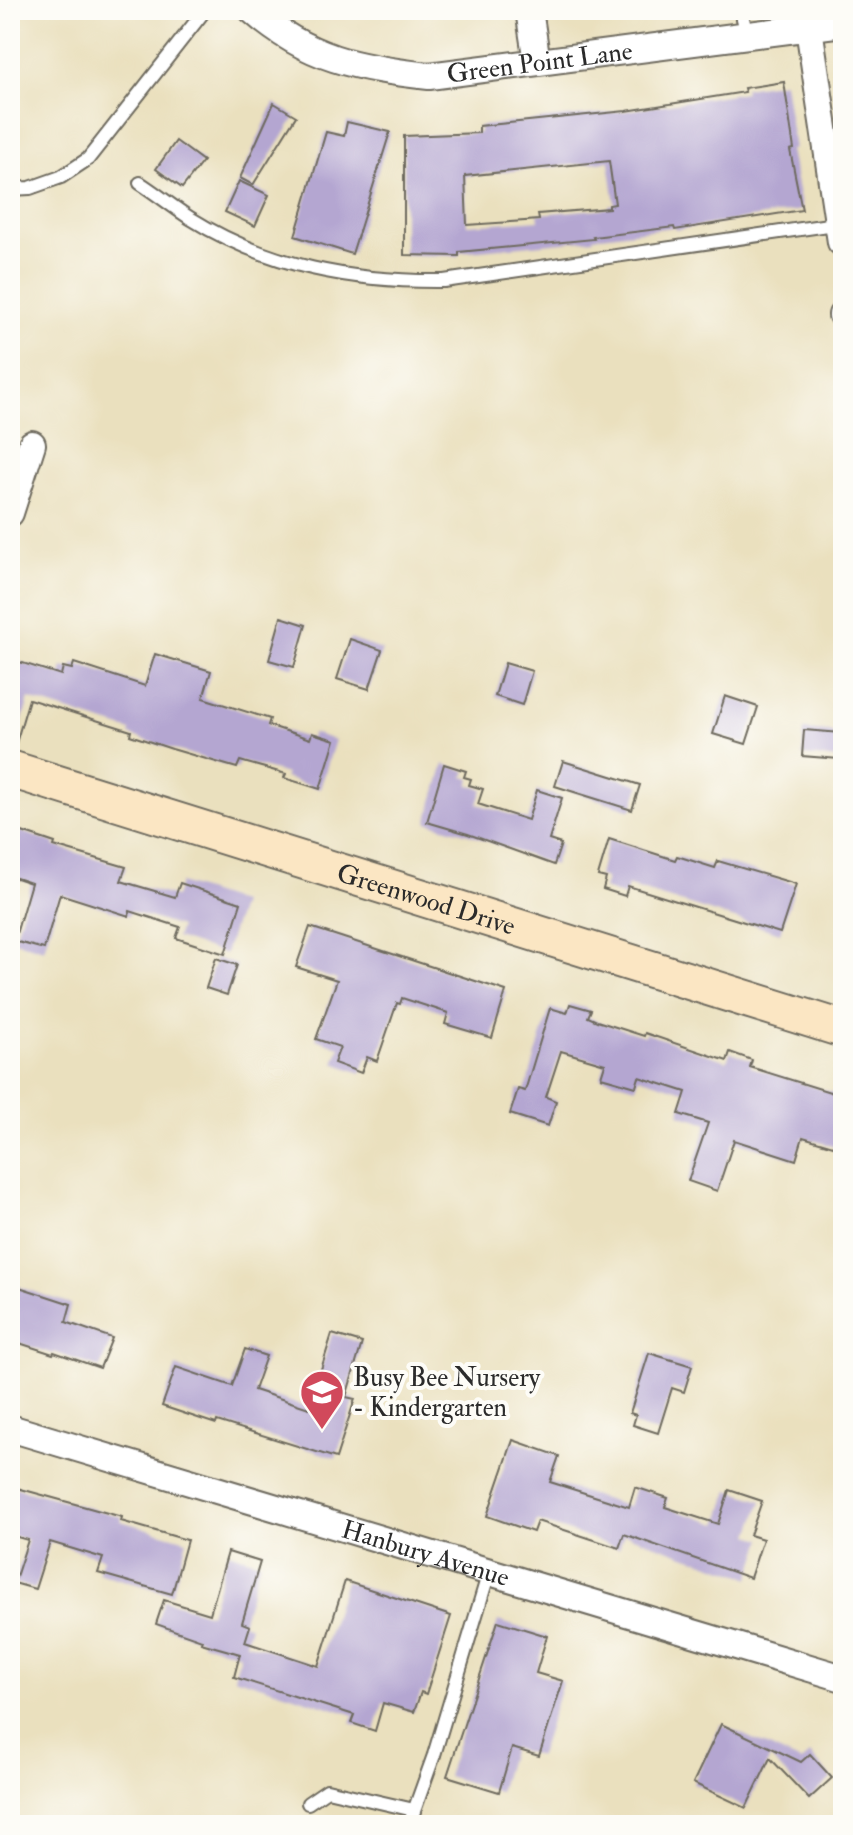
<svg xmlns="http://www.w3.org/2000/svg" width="853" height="1835" font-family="'IM FELL Double Pica',serif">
  <rect width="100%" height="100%" fill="#fdfcf7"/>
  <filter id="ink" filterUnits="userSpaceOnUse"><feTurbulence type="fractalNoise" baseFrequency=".0125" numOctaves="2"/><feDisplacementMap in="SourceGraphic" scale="16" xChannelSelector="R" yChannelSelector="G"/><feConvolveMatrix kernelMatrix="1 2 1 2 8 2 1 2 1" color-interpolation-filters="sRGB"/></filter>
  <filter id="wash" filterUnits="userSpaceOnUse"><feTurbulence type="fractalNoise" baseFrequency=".006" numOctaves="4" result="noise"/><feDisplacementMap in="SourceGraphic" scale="32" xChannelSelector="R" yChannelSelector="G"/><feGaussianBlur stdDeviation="1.8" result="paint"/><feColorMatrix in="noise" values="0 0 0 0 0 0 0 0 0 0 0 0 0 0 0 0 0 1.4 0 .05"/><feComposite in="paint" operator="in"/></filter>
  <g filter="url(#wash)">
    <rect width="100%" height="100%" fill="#eae0be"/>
    <g id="blocks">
      <g fill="#b4a6d1" fill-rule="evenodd">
        <path d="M784,82L794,149L790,150L802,210L675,230L674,227L593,237L594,239L459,252V256L404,255V136L479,133V126L626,111L745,92L744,88ZM609,161L615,204L609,205V208L538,214L539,220L467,225L465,176Z"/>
        <path d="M274,103L296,116L253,185L240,178Z"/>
        <path d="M347,122L390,132L352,254L295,236L326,132L344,136Z"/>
        <path d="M176,141L203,161L182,188L156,169Z"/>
        <path d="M239,181L269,195L255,226L225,212Z"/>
        <path d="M281,617L306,625L294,667L269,660Z"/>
        <path d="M350,639L382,650L369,689L337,679Z"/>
        <path d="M155,654L211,671L203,698L270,719L268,725L310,739L312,733L335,740L320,789L284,778L286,774L240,761L237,768L172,749L130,735L131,731L29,699L16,743L10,742V659L61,675L63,667L72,669L74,663L145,686Z"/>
        <path d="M505,663L532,671L522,705L495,696Z"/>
        <path d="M725,696L758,707L746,744L713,734Z"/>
        <path d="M804,730L841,733L839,759L802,756Z"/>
        <path d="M563,761L640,785L632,810L555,786Z"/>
        <path d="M444,764L466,771L464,777L471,779L469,785L483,789L478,804L528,820L537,790L562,798L549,840L561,844L554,865L468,834L427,822Z"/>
        <path d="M10,828L55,843L54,846L126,867L121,881L175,897L180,883L241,903L225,954L176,938L180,927L130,911L129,916L60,894L44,949L14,941L31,883L10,876Z"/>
        <path d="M609,839L675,860L677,856L715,868L718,861L796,884L780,933L628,886L625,896L603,889L606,878L598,876Z"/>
        <path d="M310,927L506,991L492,1038L445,1024L448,1013L402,998L400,1004L397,1003L377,1061L367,1057L361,1073L334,1063L340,1047L316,1039L337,980L296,967Z"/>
        <path d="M216,958L237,965L227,995L206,988Z"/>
        <path d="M570,1004L591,1010L588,1017L597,1021L644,1036L645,1033L727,1061L730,1052L752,1060L750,1067L843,1096V1149L803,1137L796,1160L734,1140L717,1191L688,1181L708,1123L679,1114L686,1092L639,1077L636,1087L601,1077L605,1064L561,1051L546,1097L556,1101L548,1126L510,1114L518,1089L525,1091L550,1008L567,1013Z"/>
        <path d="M10,1284L71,1304L66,1322L112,1338L100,1368L54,1352L53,1354L10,1340Z"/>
        <path d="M332,1334L362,1343L346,1397L355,1399L336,1458L217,1421L216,1424L162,1406L176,1367L232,1386L245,1349L266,1356L254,1390L309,1408Z"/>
        <path d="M649,1353L692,1366L684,1392L672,1388L658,1433L633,1425L636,1415L630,1413Z"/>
        <path d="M513,1440L559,1456L550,1482L629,1507L635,1487L668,1498L665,1507L718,1524L729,1490L762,1501L750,1535L763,1539L750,1578L624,1534L619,1548L537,1521L533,1532L487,1516Z"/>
        <path d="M10,1486L122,1517L121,1521L187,1540L172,1594L98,1573L103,1558L50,1542L35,1589L14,1583L28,1540L10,1535Z"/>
        <path d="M228,1552L260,1562L242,1623L250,1626L245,1642L318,1666L345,1581L451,1616L426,1694L421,1692L414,1712L383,1703L375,1731L351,1723L354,1715L234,1677L240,1654L201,1643L202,1640L156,1624L164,1600L210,1614Z"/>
        <path d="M498,1621L547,1636L536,1673L563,1681L539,1756L512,1748L499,1792L447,1776Z"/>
        <path d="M721,1724L801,1762L810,1754L832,1778L809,1799L770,1758L746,1808L693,1783Z"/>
      </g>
    </g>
  </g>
  <g filter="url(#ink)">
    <use href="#blocks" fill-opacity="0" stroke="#6e6a5e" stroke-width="2"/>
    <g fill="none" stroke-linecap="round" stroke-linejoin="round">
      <g stroke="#6e6a5e" stroke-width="16">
        <g id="lane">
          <path d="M741,10L747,36"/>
          <path d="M140,183C157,194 173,207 190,218C268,267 354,282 444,281L842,223"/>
          <path d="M10,189L30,188L61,177L88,159L205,10"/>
          <path d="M841,242L842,314"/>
          <path d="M308,1803L327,1790L414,1810"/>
          <path d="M409,1825L434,1755L489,1572"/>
        </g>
      </g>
      <g stroke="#6e6a5e" stroke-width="30">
        <g id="street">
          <path id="s1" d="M252,10C307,59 358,68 429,76L843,23"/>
          <path d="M529,10L537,62"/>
          <path d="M809,28L841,242"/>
          <path d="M842,315L843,314"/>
          <path d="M10,513L32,444"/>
          <path id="s2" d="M10,1428L843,1678"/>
        </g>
      </g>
      <g stroke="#6e6a5e" stroke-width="40">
        <g id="secondary">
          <path id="s3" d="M10,769L843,1029"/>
        </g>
      </g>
      <use href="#lane" stroke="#fff" stroke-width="12"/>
      <use href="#street" stroke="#fff" stroke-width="26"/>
      <use href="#secondary" stroke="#fbe6c3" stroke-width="36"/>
    </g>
  </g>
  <defs>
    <g id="school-pin" transform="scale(2.3)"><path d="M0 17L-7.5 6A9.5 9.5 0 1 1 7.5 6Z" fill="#d1495b" stroke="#fdfcf7"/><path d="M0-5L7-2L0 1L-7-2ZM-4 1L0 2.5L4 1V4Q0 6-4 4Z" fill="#fff"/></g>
  </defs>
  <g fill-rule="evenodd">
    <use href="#school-pin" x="322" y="1392"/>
  </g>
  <g text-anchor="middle" stroke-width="8" stroke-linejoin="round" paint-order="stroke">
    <g font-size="26" fill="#2b2b2b" stroke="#fdfcf7">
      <text dy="9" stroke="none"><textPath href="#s1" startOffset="304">Green Point Lane</textPath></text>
      <text dy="9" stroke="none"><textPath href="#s3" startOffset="436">Greenwood Drive</textPath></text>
      <text dy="9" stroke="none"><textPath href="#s2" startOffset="434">Hanbury Avenue</textPath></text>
    </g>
    <g font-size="26" fill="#2b2b2b" stroke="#fdfcf7" text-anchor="start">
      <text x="353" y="1386">Busy Bee Nursery<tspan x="353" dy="30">- Kindergarten</tspan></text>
    </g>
  </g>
  <rect width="853" height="1835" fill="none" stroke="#fdfcf7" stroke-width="40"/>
</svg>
